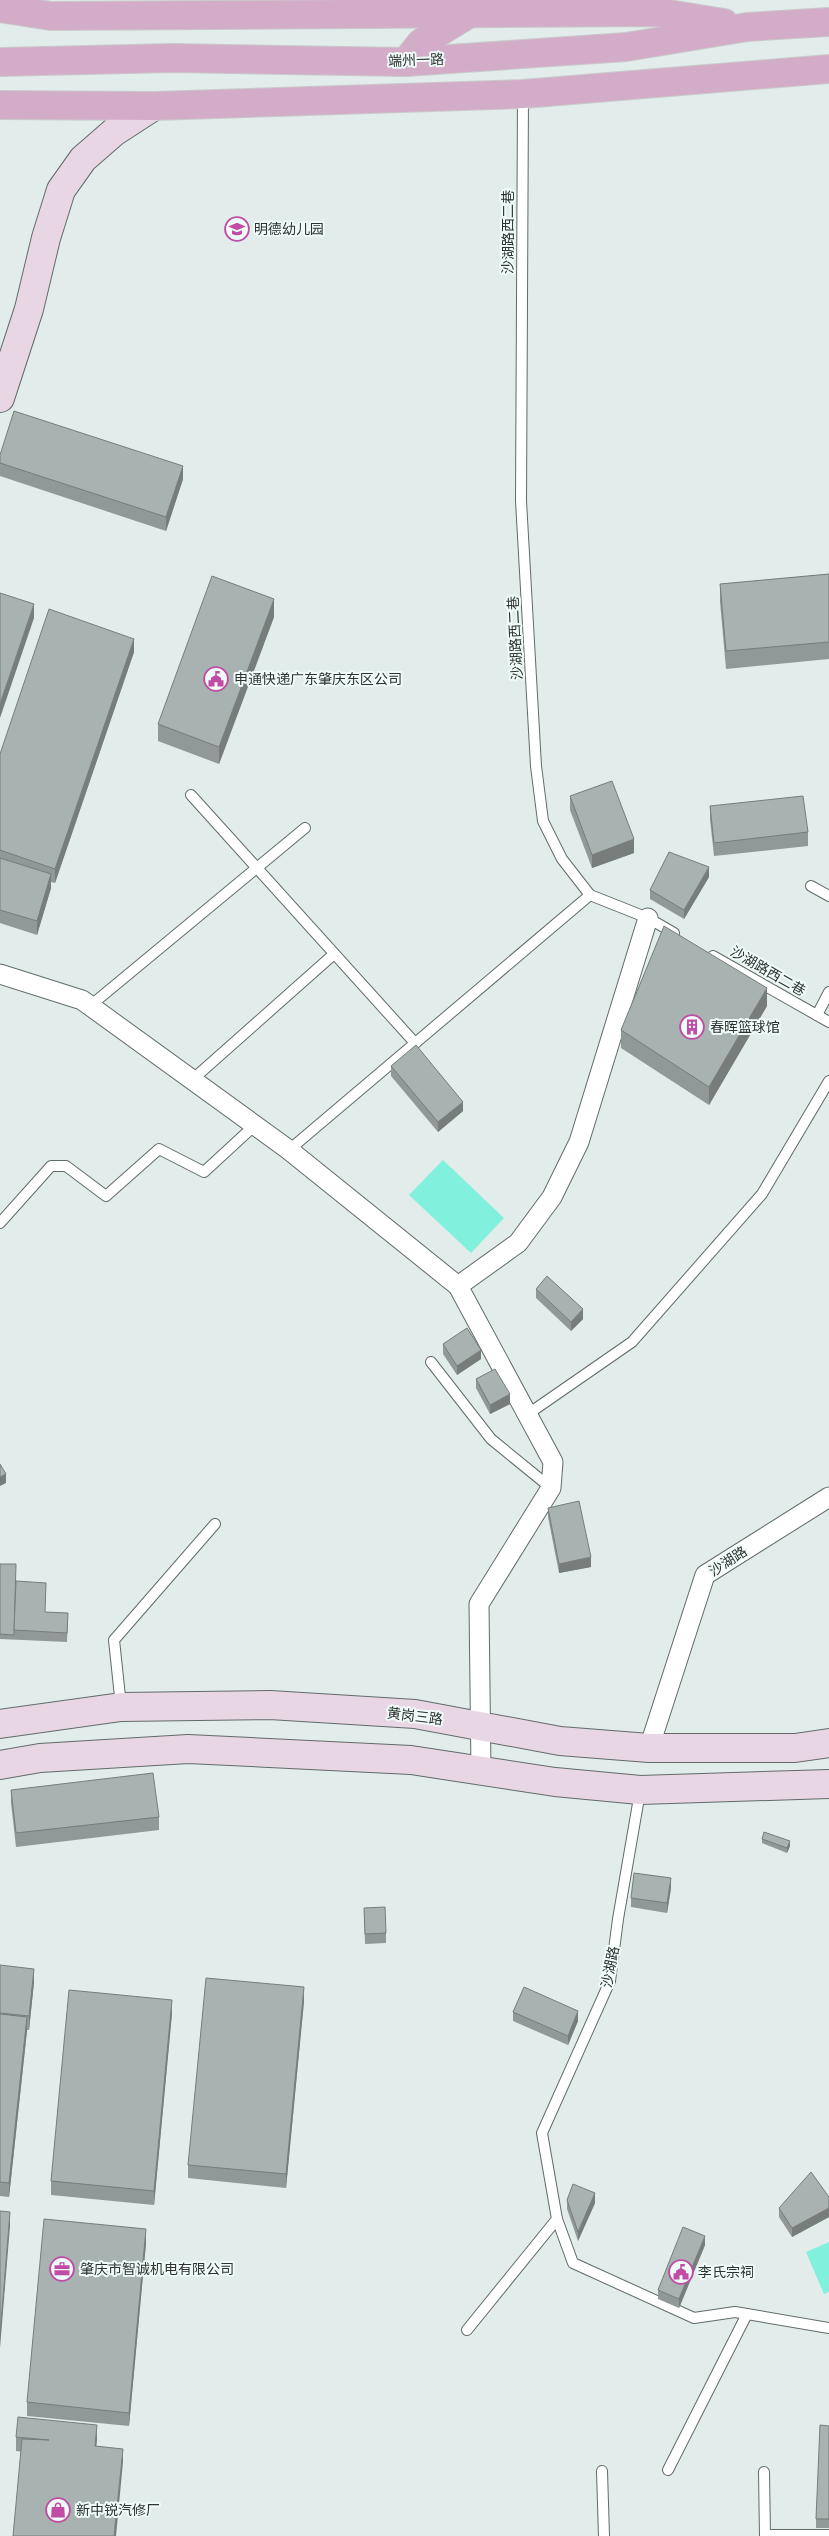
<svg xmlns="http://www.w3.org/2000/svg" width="829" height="2536" font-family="Arial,'Noto Sans SC',sans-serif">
  <rect width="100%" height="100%" fill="#e2edeb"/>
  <g fill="#81f0dc">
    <path d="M443,1160L504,1218L471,1253L409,1195Z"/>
    <path d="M829,2242V2292L824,2294L806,2252Z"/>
  </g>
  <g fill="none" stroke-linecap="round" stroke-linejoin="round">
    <g stroke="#616b68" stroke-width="12">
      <g id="lane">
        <path d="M523,95L521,501L536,766L543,821L562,859L590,895L648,918L674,933"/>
        <path d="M191,795L415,1043"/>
        <path d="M811,886L829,896"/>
        <path d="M713,956L829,1022"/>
        <path d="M90,1006L305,828"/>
        <path d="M817,1015L829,992"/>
        <path d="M192,1080L334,954"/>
        <path d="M289,1150L590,895"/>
        <path d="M0,1223L51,1166H66L106,1196L159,1149L204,1172L255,1125"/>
        <path d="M431,1362L491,1439L551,1488"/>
        <path d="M528,1414L632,1342L762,1194L829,1081"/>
        <path d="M121,1706L114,1640L215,1524"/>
        <path d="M640,1792L618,1919L610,1981L542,2133L557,2219L573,2263L694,2318L735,2312L829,2328"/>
        <path d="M467,2330L557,2219"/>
        <path d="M668,2470L747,2314"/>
        <path d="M602,2471L604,2536"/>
        <path d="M764,2472L765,2536"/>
        <path d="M765,2535H829"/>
      </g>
    </g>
    <g stroke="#616b68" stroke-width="21">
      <g id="street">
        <path d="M0,974L82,1000L289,1150L458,1286L553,1462L551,1488L479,1604L481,1771"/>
        <path d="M458,1286L518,1243L552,1197L579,1142L648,918"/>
        <path d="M649,1748L705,1575L829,1497"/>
      </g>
    </g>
    <g stroke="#616b68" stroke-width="30">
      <g id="secondary">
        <path d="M0,398L29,309L46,238L61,190L83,159L114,132L154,106"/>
        <path d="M0,1724L121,1707L270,1705L415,1714L560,1741L649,1748H795L829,1743"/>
        <path d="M0,1765L40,1758L188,1749L411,1760L555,1782L640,1790L829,1784"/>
      </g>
    </g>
    <g stroke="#c9cac9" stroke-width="30">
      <g id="primary">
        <path d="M0,8L51,16L656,12L724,23"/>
        <path d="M0,62L173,58L406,62L626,47L747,27L829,22"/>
        <path d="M406,62L421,43L467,15"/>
        <path d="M0,105L154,106L523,94L829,69"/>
      </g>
    </g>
    <use href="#lane" stroke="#fff" stroke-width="10"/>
    <use href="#street" stroke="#fff" stroke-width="19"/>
    <use href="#secondary" stroke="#e9d6e4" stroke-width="28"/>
    <use href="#primary" stroke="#d3adc8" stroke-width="28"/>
  </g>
  <g fill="#909997">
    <path d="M0,455L183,479L166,531L0,476Z"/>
    <path d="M829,574V659L726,669L720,602V584Z"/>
    <path d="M274,617L219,764L158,741V724Z"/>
    <path d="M134,652L55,883L51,882V888L37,935L0,923V754Z"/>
    <path d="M570,796L634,853L592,868L570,810Z"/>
    <path d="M710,806L808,832V846L714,856L710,820Z"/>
    <path d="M709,877L684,919L650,899V890Z"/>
    <path d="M767,1006L709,1105L621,1048V1030Z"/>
    <path d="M391,1066L463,1111L438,1132L391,1076Z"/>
    <path d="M536,1289L583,1319L571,1331L536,1298Z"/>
    <path d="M443,1344L481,1359L457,1375L443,1354Z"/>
    <path d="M476,1379L510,1404L490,1414L476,1388Z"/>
    <path d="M548,1508L591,1567L559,1573L548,1517Z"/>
    <path d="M0,1564L45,1612L68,1623L67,1642L0,1639Z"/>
    <path d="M11,1790L159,1817V1830L16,1847L11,1803Z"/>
    <path d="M762,1839L790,1846L787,1853L762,1843Z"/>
    <path d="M671,1888L667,1913L631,1907V1898Z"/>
    <path d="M364,1908L386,1933V1943L365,1944Z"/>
    <path d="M0,1965L34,1982L29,2030H27L9,2197L0,2196Z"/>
    <path d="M304,2001L286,2188L188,2178V2165Z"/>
    <path d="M513,2012L578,2021L568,2045L513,2021Z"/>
    <path d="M172,2013L154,2205L51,2195V2181Z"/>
    <path d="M829,2197V2217L792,2237L779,2217V2208Z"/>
    <path d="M567,2200L595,2203L578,2241L567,2209Z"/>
    <path d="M146,2243L129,2426L27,2416V2402Z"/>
    <path d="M705,2245L679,2308L658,2299V2290Z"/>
    <path d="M829,2426V2528H816V2519Z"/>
    <path d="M16,2437L97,2439L96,2446L123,2462L16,2451Z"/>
  </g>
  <g fill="#767d7b">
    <path d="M183,466V479L166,531V517Z"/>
    <path d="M274,599V617L219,764V747Z"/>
    <path d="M34,604V618L0,718V704Z"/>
    <path d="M134,639V652L55,883V869Z"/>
    <path d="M634,839V853L592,868V855Z"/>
    <path d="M709,867V877L684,919V910Z"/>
    <path d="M51,874V888L37,935V921Z"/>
    <path d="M767,988V1006L709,1105V1087Z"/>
    <path d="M463,1102V1111L438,1132V1122Z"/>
    <path d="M583,1309V1319L571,1331V1322Z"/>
    <path d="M481,1350V1359L457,1375V1366Z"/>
    <path d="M510,1394V1404L490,1414V1405Z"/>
    <path d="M6,1474V1483L0,1486V1477Z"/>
    <path d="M591,1557V1567L559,1573V1564Z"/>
    <path d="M790,1841V1846L787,1853V1848Z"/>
    <path d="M671,1878V1888L667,1913V1903Z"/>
    <path d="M34,1969V1982L29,2030V2016Z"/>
    <path d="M304,1987V2001L286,2188V2174Z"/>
    <path d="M172,2000V2013L154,2205V2191Z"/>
    <path d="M578,2011V2021L568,2045V2036Z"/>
    <path d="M27,2017V2031L9,2197V2183Z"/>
    <path d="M595,2193V2203L578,2241V2232Z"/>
    <path d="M829,2208V2217L792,2237V2228Z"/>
    <path d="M10,2212V2226L0,2348V2335Z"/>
    <path d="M146,2229V2243L129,2426V2413Z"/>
    <path d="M705,2236V2245L679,2308V2299Z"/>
    <path d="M97,2425V2439L95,2460V2446Z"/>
    <path d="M123,2449V2462L116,2536H114Z"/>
  </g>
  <g fill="#a8b2b0" stroke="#767d7b">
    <path d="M14,411L183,466L166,517L0,463V455Z"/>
    <path d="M829,574V642L726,651L720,584Z"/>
    <path d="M212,576L274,599L219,747L158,724Z"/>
    <path d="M0,593L34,604L0,704Z"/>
    <path d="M49,609L134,639L55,869L0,850V754Z"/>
    <path d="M612,781L634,839L592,855L570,796Z"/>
    <path d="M803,796L808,832L714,843L710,806Z"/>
    <path d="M669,852L709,867L684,910L650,890Z"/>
    <path d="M0,858L51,874L37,921L0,910Z"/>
    <path d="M664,926L767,988L709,1087L621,1030Z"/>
    <path d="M416,1045L463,1102L438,1122L391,1066Z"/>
    <path d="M547,1276L583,1309L571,1322L536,1289Z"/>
    <path d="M467,1328L481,1350L457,1366L443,1344Z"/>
    <path d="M495,1369L510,1394L490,1405L476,1379Z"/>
    <path d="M0,1464L6,1474L0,1477Z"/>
    <path d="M579,1501L591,1557L559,1564L548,1508Z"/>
    <path d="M0,1564H16L14,1635L0,1634Z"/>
    <path d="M16,1581L46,1583L45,1612L68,1613L67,1633L14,1630Z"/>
    <path d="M153,1773L159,1817L16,1833L11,1790Z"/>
    <path d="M764,1832L790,1841L787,1848L762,1839Z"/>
    <path d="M634,1873L671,1878L667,1903L631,1898Z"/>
    <path d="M385,1907L386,1933L365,1934L364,1908Z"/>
    <path d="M0,1965L34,1969L29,2016L0,2013Z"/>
    <path d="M206,1978L304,1987L286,2174L188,2165Z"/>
    <path d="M524,1987L578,2011L568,2036L513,2012Z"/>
    <path d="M69,1990L172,2000L154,2191L51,2181Z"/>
    <path d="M0,2014L27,2017L9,2183L0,2182Z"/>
    <path d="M811,2172L829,2197V2208L792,2228L779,2208Z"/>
    <path d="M573,2184L595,2193L578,2232L567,2200Z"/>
    <path d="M0,2211L10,2212L0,2335Z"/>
    <path d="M44,2219L146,2229L129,2413L27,2402Z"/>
    <path d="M683,2227L705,2236L679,2299L658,2290Z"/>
    <path d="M18,2417L97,2425L95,2446L123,2449L114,2536H13L22,2439L49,2440L16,2437Z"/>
    <path d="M820,2425L829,2426V2519H816Z"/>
  </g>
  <defs>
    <g id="school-ring" transform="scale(1.25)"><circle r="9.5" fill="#effbf8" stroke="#c04ca5" stroke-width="1.5"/><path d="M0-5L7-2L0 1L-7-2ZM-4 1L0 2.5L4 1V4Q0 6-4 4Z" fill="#c04ca5"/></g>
    <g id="civic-ring" transform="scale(1.25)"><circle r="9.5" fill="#effbf8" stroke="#c04ca5" stroke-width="1.5"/><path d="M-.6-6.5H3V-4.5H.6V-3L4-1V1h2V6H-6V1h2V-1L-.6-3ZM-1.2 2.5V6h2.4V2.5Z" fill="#c04ca5"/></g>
    <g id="building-ring" transform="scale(1.25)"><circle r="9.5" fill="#effbf8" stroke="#c04ca5" stroke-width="1.5"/><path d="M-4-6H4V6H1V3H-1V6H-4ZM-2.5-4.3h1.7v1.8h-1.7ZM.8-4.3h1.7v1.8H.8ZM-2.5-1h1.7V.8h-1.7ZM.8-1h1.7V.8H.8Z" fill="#c04ca5"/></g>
    <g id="office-ring" transform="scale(1.25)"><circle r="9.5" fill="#effbf8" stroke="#c04ca5" stroke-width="1.5"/><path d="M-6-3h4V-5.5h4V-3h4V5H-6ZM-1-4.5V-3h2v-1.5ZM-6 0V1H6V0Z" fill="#c04ca5"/></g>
    <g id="shop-ring" transform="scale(1.25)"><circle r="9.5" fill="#effbf8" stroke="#c04ca5" stroke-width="1.5"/><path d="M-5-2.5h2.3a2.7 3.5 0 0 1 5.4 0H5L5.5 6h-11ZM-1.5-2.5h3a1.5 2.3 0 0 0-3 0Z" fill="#c04ca5"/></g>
  </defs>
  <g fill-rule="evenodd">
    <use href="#school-ring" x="237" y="229"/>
    <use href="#civic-ring" x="216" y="679"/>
    <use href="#building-ring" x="692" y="1027"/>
    <use href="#office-ring" x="62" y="2269"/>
    <use href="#civic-ring" x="681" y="2272"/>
    <use href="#shop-ring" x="58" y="2510"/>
  </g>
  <g text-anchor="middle" stroke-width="4" stroke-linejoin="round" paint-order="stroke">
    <g font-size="14" fill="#2e3231" stroke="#effbf8">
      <text transform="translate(416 60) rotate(-2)" y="5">端州一路</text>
      <text transform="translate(508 232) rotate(-90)" y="5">沙湖路西二巷</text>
      <text transform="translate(515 638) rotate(-93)" y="5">沙湖路西二巷</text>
      <text transform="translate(768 971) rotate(30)" y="5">沙湖路西二巷</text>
      <text transform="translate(728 1561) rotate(-33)" y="5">沙湖路</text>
      <text transform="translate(415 1716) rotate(7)" y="5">黄岗三路</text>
      <text transform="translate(610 1967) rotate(-79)" y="5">沙湖路</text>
    </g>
    <g font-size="14" fill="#2e3231" stroke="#effbf8" text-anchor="start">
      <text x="254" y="234">明德幼儿园</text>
      <text x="234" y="684">申通快递广东肇庆东区公司</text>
      <text x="710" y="1032">春晖篮球馆</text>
      <text x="80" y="2274">肇庆市智诚机电有限公司</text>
      <text x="698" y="2277">李氏宗祠</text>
      <text x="76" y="2515">新中锐汽修厂</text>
    </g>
  </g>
</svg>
